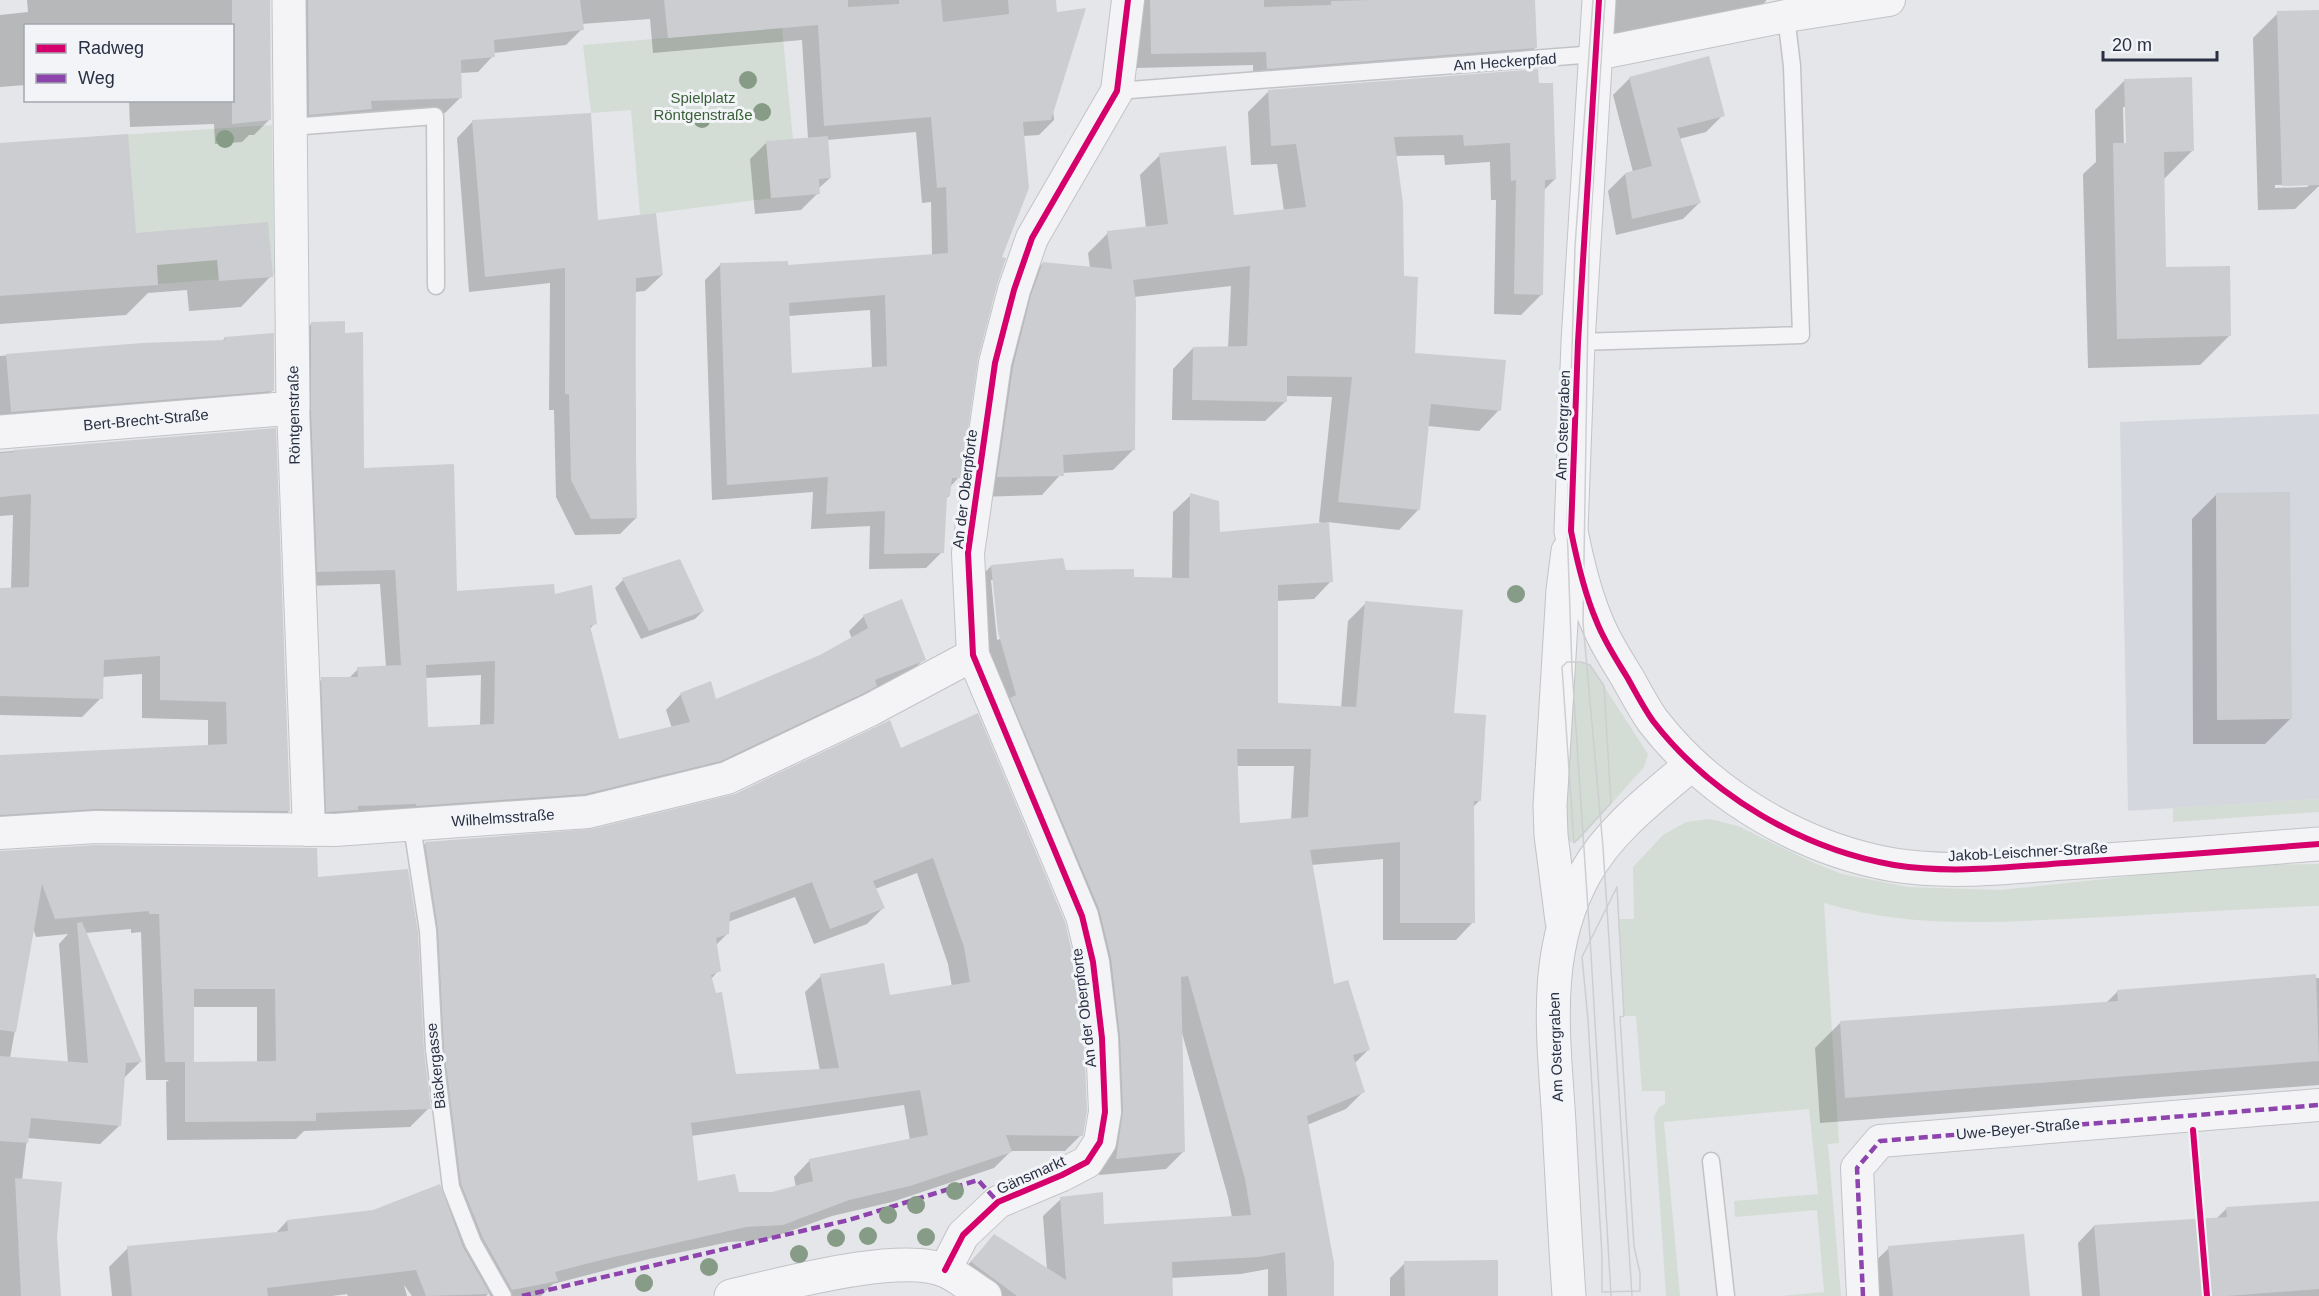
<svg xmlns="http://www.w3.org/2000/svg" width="2319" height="1296" font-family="Helvetica,sans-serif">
  <rect width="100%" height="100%" fill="#e5e6e9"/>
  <path fill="#d5d7de" d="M2319,414V799L2128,811L2120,422Z"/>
  <g fill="#d4ddd5">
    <path d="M782,28L793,139L767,141L771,198L640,215L631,110L591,113L583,45Z"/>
    <path d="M272,125L274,275L0,296V143Z"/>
    <path d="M1567,662H1581L1590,665L1648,754L1644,767L1578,841L1565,843Z"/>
    <path d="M2319,799V812L2173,822V808Z"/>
    <path d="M1710,819L1738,826L1814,863L1842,874L1908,887L2001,890L2235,865L2319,864V906C2234,909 2149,915 2064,919C1982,923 1902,927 1824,903L1839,1143L1828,1144L1841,1296H1781L1824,1292L1817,1210L1735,1217L1734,1201L1818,1194L1809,1109L1664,1122L1680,1296H1666L1654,1117L1659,1107L1665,1104V1091H1642L1636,1016H1624L1619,919H1634L1633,867L1663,835L1686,822Z"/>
  </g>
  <g fill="#0003" fill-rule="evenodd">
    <path d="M27,0H269L270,119L254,135H249L242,142L215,144L214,124L130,127L129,100H232V26H26V85L0,87V15L28,12Z"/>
    <path d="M284,0H1042L1054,120L1039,135L1023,136L1000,259L976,358L959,477L950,487L949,496L945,499L942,552L926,568L869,569L870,526L811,529L813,492L712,500L705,280L721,264L787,267L932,255L931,202L922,203L916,132L827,140L830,178L818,189V193L801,210L755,214L750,159L767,142L808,139L802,40L653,53L650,19L581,24L582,29L566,45L493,53V56L478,72L460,73L461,97L445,113L363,116L294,130ZM870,310L872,369L790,375L788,316Z"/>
    <path d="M1136,0H1533L1536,47L1521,62L1253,83V65L1137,68Z"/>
    <path d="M1610,0H1766V1L1742,25L1614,42Z"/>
    <path d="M2319,12V186L2295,209L2258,210L2253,38L2278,13ZM2310,184L2307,187L2275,188V185Z"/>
    <path d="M1630,78L1723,115L1706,132L1679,139L1699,203L1683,219L1616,235L1608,191L1625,174L1633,172L1613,95Z"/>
    <path d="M2125,80L2192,151L2163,180L2165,269L2230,335L2200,365L2088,368L2083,174L2096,162L2095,110ZM2123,107H2126L2127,150H2124Z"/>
    <path d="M1538,85L1555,179L1544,190L1542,294L1521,315L1494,314L1496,200H1491L1490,162L1445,165L1444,155L1395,156L1402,278L1413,354L1499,410L1479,431L1428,426L1419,509L1399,530L1327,522L1331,581L1314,599L1276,601L1277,704L1341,708L1348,621L1366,603L1452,715L1480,800L1472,808L1473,922L1456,940H1383V859L1311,865L1332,986L1368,1050L1354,1064L1364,1091L1346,1109L1307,1125L1333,1296H1268V1269L1241,1274L1171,1278V1296H976L954,1280L994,1236L1047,1270L1043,1216L1061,1199L1103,1225L1232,1217L1228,1197L1182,1033L1183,1152L1166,1169L1099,1175L1106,1130L1094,976L994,717L974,584L991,566L1133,579H1172L1173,512L1191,495L1219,533L1326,524L1319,522L1332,397L1286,396V401L1265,421L1172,420L1173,369L1193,348H1228L1231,286L1134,297L1133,450L1113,470L1062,473L1042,495L978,497L1023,283L1043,263L1090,268L1088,253L1108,233L1146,228L1140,175L1160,155L1232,217L1284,211L1277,164L1251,165L1248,112L1269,91ZM991,580H994L1000,639L997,640ZM1236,766H1294L1291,820L1239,825Z"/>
    <path d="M473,121L662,275L645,291L635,292L636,518L620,534L575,535L556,497L554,410H549L550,283L469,292L457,138Z"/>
    <path d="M0,145L134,235L271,276L241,307L189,311L187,290L148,293L126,315L0,324Z"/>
    <path d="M312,323L363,469L455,593L554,595L595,623L589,630L618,741L672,728L666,710L680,695L710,683L715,701L821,656L852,639L849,631L864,616L924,659L909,674L871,690L861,700L705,775L569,809L312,826L307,694L322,679H348L358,669L386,667L380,584L303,586L297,338ZM481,675L480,726L427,728L425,678Z"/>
    <path d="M225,338L273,390L254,409L0,430V356L142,344L222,341Z"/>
    <path d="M274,430L289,811L270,830L0,832V757L208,747V720L142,718V674L102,677L101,698L82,717L0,715V589H11L13,515L0,516V452Z"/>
    <path d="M2217,494L2290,719L2265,744H2193L2192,519Z"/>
    <path d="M680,561L703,611L695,619L641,639L615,588L623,580Z"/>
    <path d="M900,750L1081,1135L1065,1151H1011L994,1168L892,1202L832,1216L765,1240L729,1242L649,1259L553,1284L541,1296H490L489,1293L486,1296H412L404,1285L407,1296H348L347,1294L332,1296H112L109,1267L128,1248L275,1234L287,1221L373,1211L446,1199L429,1066L423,947L410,859L426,843L593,831L735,796ZM917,873L948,964L952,987L889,997L821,976L805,992L820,1071L735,1075L711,979L719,970L715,946L728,933V922L795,897L814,944L867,924L883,908L875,889ZM904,1105L910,1140L810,1160L794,1177L796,1188L772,1194L738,1193L697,1183L691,1136Z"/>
    <path d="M0,852L316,879L422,1051L429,1108L410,1127L304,1131L296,1139L167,1140L166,1082L169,1080H146L141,932L131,933V929L85,933L140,1062L123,1079L119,1126L100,1144L27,1138L22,1180L55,1237L59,1296H0ZM33,928L36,937L68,934L59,944L68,1063L10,1058ZM192,1007H257V1063L190,1064Z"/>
    <path d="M2319,978V1085L1820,1123L1815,1048L1841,1022L2106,1003L2118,991Z"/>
    <path d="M2319,1202V1296H2082L2078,1243L2094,1226L2216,1219L2227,1208Z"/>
    <path d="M1889,1248L2029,1296H1866L1864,1272Z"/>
    <path d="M1405,1263L1497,1296H1390V1278Z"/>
  </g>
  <g fill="#cccdd1" fill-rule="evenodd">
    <path d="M232,0H270L271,120L232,124Z"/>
    <path d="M308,0H580L584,30L494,40L495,57L461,60L462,98L371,101L372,109L309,115Z"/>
    <path d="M664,0H848V7L899,4V0H941L943,22L1009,14L1008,0H1056L1057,12L1086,8L1051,120L1023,122L1029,188L1002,257L1006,258L997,285L978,359L961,478H952L950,496H947L944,553L884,554L885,511L826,514L828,477L727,485L720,263L788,261V265L948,253L946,187L937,188L931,117L824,126L818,25L668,38ZM885,295L887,366L792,373L789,303Z"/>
    <path d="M1150,0H1264V7L1331,5V1L1371,0H1535L1537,48L1267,69L1266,52L1151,54Z"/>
    <path d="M2319,10V185L2282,186L2277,11Z"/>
    <path d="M1709,56L1725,116L1677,128L1701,203L1632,219L1625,173L1652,166L1629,77Z"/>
    <path d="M1538,69L1539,83H1553L1556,179L1545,180L1543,295L1514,294L1516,180L1511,181L1510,143L1464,146L1463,135L1394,137L1403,203L1404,276L1418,277L1415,353L1506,360L1501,411L1431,404L1420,510L1338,502L1352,377L1287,376V402L1192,400L1193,347L1247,346L1250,266L1133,280L1136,302L1135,450L1063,455L1064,476L997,477L1013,367L1031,295L1043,262L1112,269L1107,231L1168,224L1159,153L1226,146L1234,215L1306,207L1296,144L1271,146L1268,90Z"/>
    <path d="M2192,77L2194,151L2164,152L2166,267L2230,266L2231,336L2117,339L2113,143H2126L2124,79Z"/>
    <path d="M591,113L598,220L656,213L663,275L636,278L635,394L637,518L591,519L571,480L569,394H565V268L485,277L472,120Z"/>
    <path d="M128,134L136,233L268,222L273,277L219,281L217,260L157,265L158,285L0,296V143Z"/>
    <path d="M828,136L831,178L819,179L820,194L771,198L766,141Z"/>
    <path d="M345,321V333L363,332L364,468L454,464L457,591L554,584L555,594L592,585L597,624L590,626L619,739L690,722L680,693L711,681L716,699L820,655L868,628L863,615L902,599L926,660L875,680L877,686L862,694L721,761L585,794L416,806V804L358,806V810L326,812L321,677H358L357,667L401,665L395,570L317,572L311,411V322ZM495,661L494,724L428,727L426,665Z"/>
    <path d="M274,333V391L11,412L6,354L142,343L225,340L224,337Z"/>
    <path d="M276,428L290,811L96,809L0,815V755L227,744L226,702L160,700V656L104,660L103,699L0,696V588L29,587L31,494L0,497V453L14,452V450Z"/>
    <path d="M2290,492L2292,719L2217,720L2216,493Z"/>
    <path d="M1190,493L1219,501L1220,532L1329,522L1333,582L1278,585V703L1356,707L1365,601L1463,610L1454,713L1486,715L1481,801H1474L1475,923H1400V842L1310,850L1334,984L1348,980L1370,1050L1353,1055L1365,1092L1307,1116L1334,1263V1296H1287L1285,1252L1259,1257L1172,1262L1173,1296H1017L971,1262L994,1234L1066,1280L1060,1197L1103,1192L1104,1224L1251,1215L1245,1179L1188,976L1181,977L1185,1152L1116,1159L1123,1111L1120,1037L1111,958L1099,909L1010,698L1016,695L998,632L991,565L1063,558L1066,570L1134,569V577L1189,578ZM1237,749H1311L1308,817L1240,823Z"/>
    <path d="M680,559L704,611L649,631L622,578Z"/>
    <path d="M978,713L1065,922L1075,965L1084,1039L1087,1111L1083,1136L1006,1135L1012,1152L910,1186L849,1200L783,1225L746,1227L601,1260L555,1272L558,1281L512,1290L483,1238L461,1184L444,1049L438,930L425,842L592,829L735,794L890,720L901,748ZM933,858L964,947L970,982L890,995L884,963L820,974L839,1068L736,1074L722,992L716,993L711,975L721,971L716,938L729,934L730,913L812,882L830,929L885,908L873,881ZM920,1090L928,1135L809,1159L813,1181L772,1192H739L735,1174L698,1181L691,1123Z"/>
    <path d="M96,845L317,848L318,877L408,869L418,932L424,1051L431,1109L316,1113V1121L185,1122V1062L276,1061L275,989H194V1062H165L159,914H149V911L55,919L42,884L16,1032L0,1030V851Z"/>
    <path d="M82,922L142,1062L126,1063L121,1126L31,1118L28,1143L0,1141V1056L88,1063L77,923Z"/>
    <path d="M2316,974L2319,1061L1845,1098L1840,1021L2118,1001L2117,990Z"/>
    <path d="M15,1178L62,1182L57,1237L61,1296H21Z"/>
    <path d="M440,1184L463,1247L490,1294L426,1296L416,1270L267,1288L268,1296H132L127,1246L288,1231L287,1220L373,1210Z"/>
    <path d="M2319,1201V1289L2227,1296H2100L2094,1225L2227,1217L2226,1207Z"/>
    <path d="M2024,1234L2030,1296H1893L1888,1246Z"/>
    <path d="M1498,1260V1296H1405L1404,1261Z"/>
  </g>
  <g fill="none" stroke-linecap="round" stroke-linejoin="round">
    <g stroke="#c2c3c7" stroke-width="19">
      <g id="service">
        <path d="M1117,91L1596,54"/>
        <path d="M291,127L435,116L436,286"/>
        <path d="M1578,342L1801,335L1792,66L1786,16"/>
        <path d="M412,826L428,931L434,1050L451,1187L473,1243L503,1296"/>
        <path d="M1711,1161L1726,1296"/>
      </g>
    </g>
    <g stroke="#c2c3c7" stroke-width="34">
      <g id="minor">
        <path d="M1596,54L1786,16L1889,0"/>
        <path d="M293,408L309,830"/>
        <path d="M0,833L96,827L335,830L588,812L727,778L870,710L973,655"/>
        <path d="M945,1270L963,1235L998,1202L1062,1175L1087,1162L1100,1142L1105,1112L1102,1038L1093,962L1082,916L973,655L968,553L995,363L1014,290L1032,238L1117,91L1128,0"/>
        <path d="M1863,1296L1857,1168L1880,1141L2319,1105"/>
      </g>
    </g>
    <g stroke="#c2c3c7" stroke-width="35">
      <g id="tertiary">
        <path d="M1599,0L1578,342L1571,531C1577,561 1584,592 1596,620C1604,641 1616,659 1627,677C1635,691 1643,707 1653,721C1710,795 1802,849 1894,865C1951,874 2008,867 2065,863C2150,857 2234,851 2319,844"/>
        <path d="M0,432L293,408L289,0"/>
        <path d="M1562,921L1551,835L1550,806L1563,590L1568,551"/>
        <path d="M731,1296C780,1285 901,1251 946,1271C959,1277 972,1288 985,1296"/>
        <path d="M1569,1296C1565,1239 1562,1181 1559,1123C1554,1038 1541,953 1585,874C1610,829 1653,797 1692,764"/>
      </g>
    </g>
    <use href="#service" stroke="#f4f4f6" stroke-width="16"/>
    <use href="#minor" stroke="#f4f4f6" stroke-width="32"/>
    <use href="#tertiary" stroke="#f4f4f6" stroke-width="33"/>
    <g stroke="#cdced1" stroke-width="1.5">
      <path d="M1593,0L1575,246L1567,524L1572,669L1591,954L1611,1296"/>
      <path d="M1605,0L1589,249L1583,623L1603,847L1632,1296"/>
      <path d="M1567,662H1581L1590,665L1604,686L1611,803L1574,843L1562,667Z"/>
      <path d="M1617,887L1624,1016L1620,1017L1634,1246L1640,1273V1291L1602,1292V1256L1588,1020L1582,957Z"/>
    </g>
    <g stroke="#8e44ad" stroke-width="4.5" stroke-dasharray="9 4.5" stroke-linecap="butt">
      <path d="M522,1296L849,1220L978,1180L998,1202"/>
      <path d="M1863,1296L1857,1168L1880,1141L2319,1105"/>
    </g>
    <g stroke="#f2f4f8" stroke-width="10">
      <g id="cycleway">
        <path d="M1599,0L1578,342L1571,531C1577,561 1584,592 1596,620C1604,641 1616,659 1627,677C1635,691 1643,707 1653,721C1710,795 1802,849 1894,865C1951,874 2008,867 2065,863C2150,857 2234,851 2319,844"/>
        <path d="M2193,1130L2207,1296"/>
        <path d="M945,1270L963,1235L998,1202L1062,1175L1087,1162L1100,1142L1105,1112L1102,1038L1093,962L1082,916L973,655L968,553L995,363L1014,290L1032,238L1117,91L1128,0"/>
      </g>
    </g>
    <use href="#cycleway" stroke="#d6006c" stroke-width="6"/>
  </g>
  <g fill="#869c87">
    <circle cx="748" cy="80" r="9"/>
    <circle cx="762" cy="112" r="9"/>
    <circle cx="702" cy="119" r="9"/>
    <circle cx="225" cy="139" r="9"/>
    <circle cx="1516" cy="594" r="9"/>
    <circle cx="955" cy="1191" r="9"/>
    <circle cx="916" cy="1205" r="9"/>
    <circle cx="888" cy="1215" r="9"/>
    <circle cx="868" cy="1236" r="9"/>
    <circle cx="926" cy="1237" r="9"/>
    <circle cx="836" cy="1238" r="9"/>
    <circle cx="799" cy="1254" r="9"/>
    <circle cx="709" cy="1267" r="9"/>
    <circle cx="644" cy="1283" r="9"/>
  </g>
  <g text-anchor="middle" stroke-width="6" stroke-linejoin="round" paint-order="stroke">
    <g font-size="15" fill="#2a3043" stroke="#f2f4f8">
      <text transform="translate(1505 62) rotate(-4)" y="5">Am Heckerpfad</text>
      <text transform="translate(294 415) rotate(-91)" y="5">Röntgenstraße</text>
      <text transform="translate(146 420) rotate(-5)" y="5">Bert-Brecht-Straße</text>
      <text transform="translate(1563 425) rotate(-88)" y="5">Am Ostergraben</text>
      <text transform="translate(965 489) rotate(-83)" y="5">An der Oberpforte</text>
      <text transform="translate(503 818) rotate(-4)" y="5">Wilhelmsstraße</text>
      <text transform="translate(2028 852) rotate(-3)" y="5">Jakob-Leischner-Straße</text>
      <text transform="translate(1084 1008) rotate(-97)" y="5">An der Oberpforte</text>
      <text transform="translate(1556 1047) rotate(-92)" y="5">Am Ostergraben</text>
      <text transform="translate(436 1066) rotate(-96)" y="5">Bäckergasse</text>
      <text transform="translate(2018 1129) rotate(-5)" y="5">Uwe-Beyer-Straße</text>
      <text transform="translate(1031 1175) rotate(-24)" y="5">Gänsmarkt</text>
    </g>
    <g font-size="15" fill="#395f37" stroke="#f2f4f8">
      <text x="703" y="103">Spielplatz<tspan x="703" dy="17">Röntgenstraße</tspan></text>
    </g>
  </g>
  <rect x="24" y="24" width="210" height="78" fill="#f2f4f8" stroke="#a2a6b0" stroke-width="1.5"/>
  <rect x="36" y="44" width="30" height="9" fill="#d6006c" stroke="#a2a6b0" stroke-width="1.5"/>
  <text x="78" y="54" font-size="18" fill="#2a3043">Radweg</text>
  <rect x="36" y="74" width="30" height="9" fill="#8e44ad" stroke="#a2a6b0" stroke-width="1.5"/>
  <text x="78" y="84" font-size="18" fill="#2a3043">Weg</text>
  <path d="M2103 51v9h114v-9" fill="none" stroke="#2a3043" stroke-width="3"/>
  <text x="2112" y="51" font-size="18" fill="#2a3043" stroke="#f2f4f8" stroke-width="4.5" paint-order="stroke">20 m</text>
</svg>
